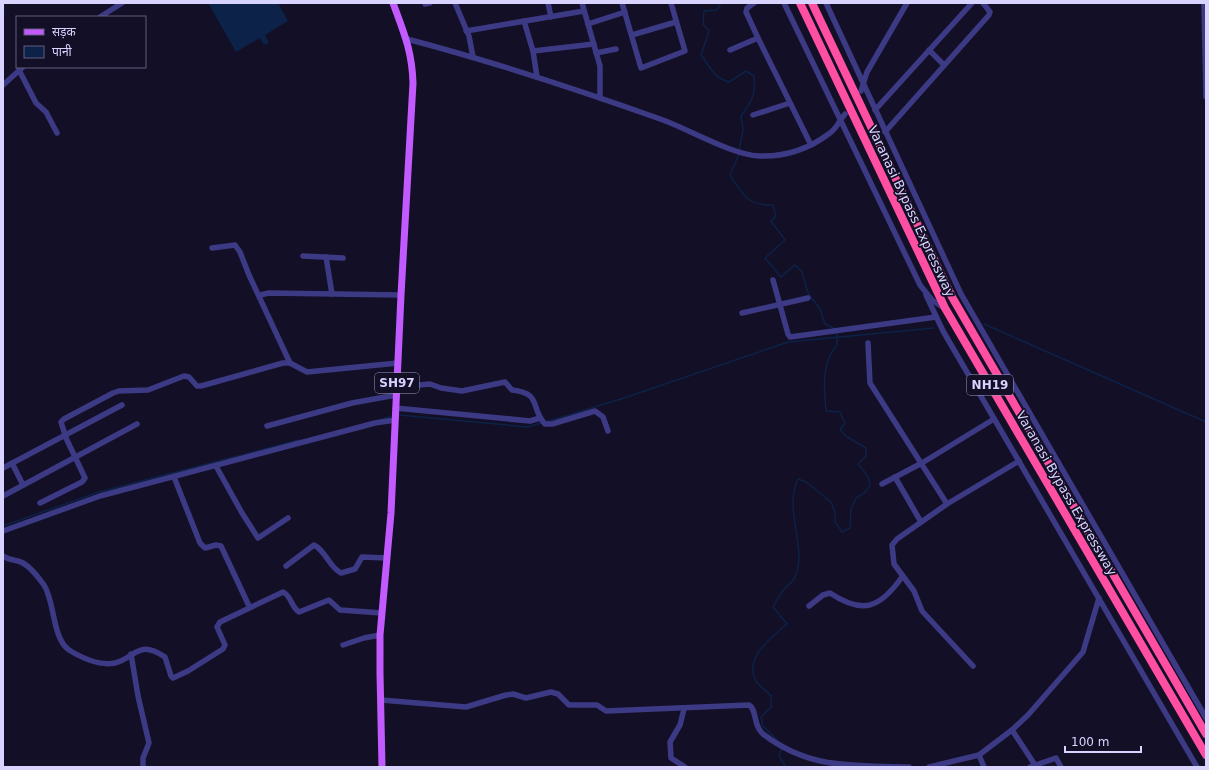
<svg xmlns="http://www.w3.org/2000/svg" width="1209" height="770" font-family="'DejaVu Sans','Noto Sans Devanagari',sans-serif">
  <rect width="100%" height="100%" fill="#130f26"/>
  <path fill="#0c2248" d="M208,3H278L288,21L265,35L269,43L264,45L260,38L236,52Z"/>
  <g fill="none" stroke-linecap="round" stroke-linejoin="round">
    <g stroke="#0c2248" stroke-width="1.5">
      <path d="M721,3L717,10L704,11L703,24L709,31L701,55C711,67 712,77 729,82L746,71L754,76C756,95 752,101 741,116L743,130L739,150"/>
      <path d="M3,24L4,3"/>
      <path d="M739,154L730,175C743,195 748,206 773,205L776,216L771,221L785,240L765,258L781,277L795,265L802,272L808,293L820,309L825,324L835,329"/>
      <path d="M984,324L1206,422"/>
      <path d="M399,415L528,427L541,423"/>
      <path d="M379,420L392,416"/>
      <path d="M546,422L627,397L788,342L934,328"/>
      <path d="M3,526L99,492L299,440"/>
      <path d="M780,743L763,726L761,717L771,707V696C767,691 759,687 756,681C743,658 772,637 787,624L773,607C776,602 779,595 783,591C786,586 793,582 795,577C808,548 783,511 798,479L806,482L831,502L835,512V522L842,532L850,528L851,509L856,498C876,488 872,479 858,464L866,456V448L847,437L840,430L845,423L840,412L826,411C824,390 821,362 837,345V333"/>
      <path d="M782,747L779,756L786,767"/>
    </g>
    <g stroke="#3d3a85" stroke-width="5.5">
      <path d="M455,3L469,36L473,57"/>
      <path d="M548,3L551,17"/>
      <path d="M582,3L600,66V98"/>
      <path d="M622,3L641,68L685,51L671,3"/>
      <path d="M754,3L747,8L746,12L758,38"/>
      <path d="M784,3L920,285L932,300L944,308"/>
      <path d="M826,3L961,294L1206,718"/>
      <path d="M1204,3L1206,97"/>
      <path d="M425,4L430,3"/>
      <path d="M100,17L122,3"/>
      <path d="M524,21L533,51L537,77"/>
      <path d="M588,24L625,12"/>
      <path d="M466,31L584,11"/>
      <path d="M632,35L676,22"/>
      <path d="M407,39C494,62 579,90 663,120C690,130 733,155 759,156C785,157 809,149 830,133C836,129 840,120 845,114"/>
      <path d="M730,50L758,38L811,145"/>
      <path d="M929,50L944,65"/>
      <path d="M533,51L594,44"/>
      <path d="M596,53L616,49"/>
      <path d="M19,70L36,103L46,112L57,133"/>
      <path d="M3,85L23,67"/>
      <path d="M861,91L867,72L907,3"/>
      <path d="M875,110L972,3"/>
      <path d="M753,115L790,103"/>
      <path d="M885,132L989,15L990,12L983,3"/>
      <path d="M212,248L235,245L240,252L249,275L290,363"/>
      <path d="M303,256L343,258"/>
      <path d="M326,257L332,294"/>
      <path d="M773,280L788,334L790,337L936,317"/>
      <path d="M260,295L269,293L401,295"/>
      <path d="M926,295L943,331L1197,767"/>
      <path d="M742,313L808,298"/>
      <path d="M868,343L870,383L947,504"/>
      <path d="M397,387L430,384L441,388L462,391L505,382L512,390C542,393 530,408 545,424H552L595,411L603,417L608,431"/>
      <path d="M395,408L530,421L540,418"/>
      <path d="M267,426L352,403L396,395"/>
      <path d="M12,463L23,485"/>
      <path d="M216,466L242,513L258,538L288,518"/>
      <path d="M3,468L122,405"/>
      <path d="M174,477L200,543L205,548L216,545L221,546L249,606"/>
      <path d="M895,477L921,522"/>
      <path d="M882,484L922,463L994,419"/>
      <path d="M3,496L137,424"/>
      <path d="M40,503L82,482L85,478L66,438L61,422L64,419L113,393L119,391L148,390L184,376L189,377L197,386H201L283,363H290L307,372L398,363"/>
      <path d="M3,531L100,496L375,423L395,420"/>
      <path d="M3,556C10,561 16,559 23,563C30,567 39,578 44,585C55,602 52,638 69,650C82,658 100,666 115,663C137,657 138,639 165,657L171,676L173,678L188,671L223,649L225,645L217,627L220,622L283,592C291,595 291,607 299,612L329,600L340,610L382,613"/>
      <path d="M286,566L314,545C326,551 329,567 341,573L355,569L362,557L387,558"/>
      <path d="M809,606L823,595L830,593C863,615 880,608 902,577"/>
      <path d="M343,645L364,638L380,635"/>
      <path d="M131,654L138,696L149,743L143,758V767"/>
      <path d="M973,666L922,611L914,591L894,564L892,545L897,539L947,504L1019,461"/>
      <path d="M381,700L466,707L506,695L513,694L526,698L551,692L558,694L569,705H597L606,711L749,705C757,709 753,726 763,734C810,770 853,765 909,767"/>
      <path d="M684,709L680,725L670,742L671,758L685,767"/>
      <path d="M1012,730L1035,765"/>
      <path d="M979,755L984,767"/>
      <path d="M929,767L979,755L1012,730L1028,715L1083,652L1099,598"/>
      <path d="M1030,767L1056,758L1061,767"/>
    </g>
    <path stroke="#c25bff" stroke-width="7" d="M382,767L380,673V635L391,513L401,295L413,83C412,51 404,33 393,3"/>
    <g stroke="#ff4fa3" stroke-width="8">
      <path d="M800,3L945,308L1206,755"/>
      <path d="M812,3L952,297L1206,734"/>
    </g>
  </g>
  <g text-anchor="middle" stroke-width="3.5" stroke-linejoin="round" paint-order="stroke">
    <g fill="#130f26" stroke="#9e99be" stroke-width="1">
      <rect x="375" y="373" width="44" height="20" rx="3"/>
      <rect x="967" y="375" width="46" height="20" rx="3"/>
    </g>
    <g font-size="12" font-weight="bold" fill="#d9d4ff">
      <text x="397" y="387">SH97</text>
      <text x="990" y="389">NH19</text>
    </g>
    <g font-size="13" fill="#d9d4ff" stroke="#130f26">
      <text transform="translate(912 211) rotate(65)" y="5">Varanasi Bypass Expressway</text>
      <text transform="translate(1067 493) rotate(60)" y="5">Varanasi Bypass Expressway</text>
    </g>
  </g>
  <rect width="1209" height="770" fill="none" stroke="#d9d4ff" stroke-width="8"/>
  <rect x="16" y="16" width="130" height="52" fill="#130f26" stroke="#625e7d"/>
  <rect x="24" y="29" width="20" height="6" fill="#c25bff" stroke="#625e7d"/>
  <text x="52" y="36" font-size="12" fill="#d9d4ff">सड़क</text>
  <rect x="24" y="46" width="20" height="12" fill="#0c2248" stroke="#625e7d"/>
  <text x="52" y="56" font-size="12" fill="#d9d4ff">पानी</text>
  <path d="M1065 746v6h76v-6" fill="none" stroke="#d9d4ff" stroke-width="2"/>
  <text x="1071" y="746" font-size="12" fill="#d9d4ff" stroke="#130f26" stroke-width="3" paint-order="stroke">100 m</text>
</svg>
